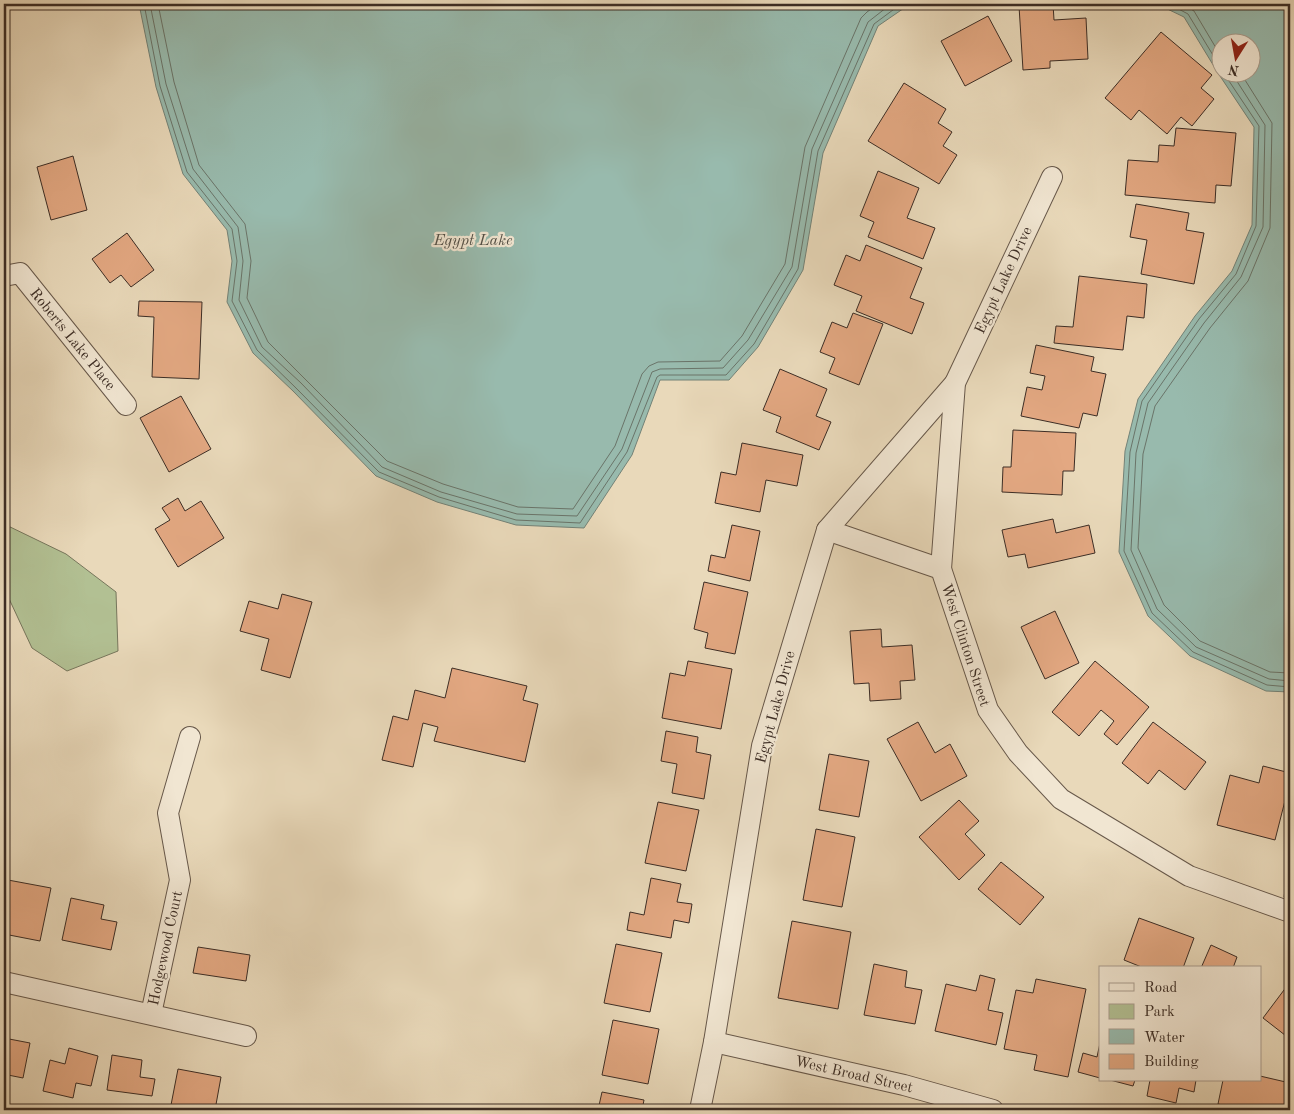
<svg xmlns="http://www.w3.org/2000/svg" width="1294" height="1114" font-family="'Old Standard TT',serif">
  <rect width="100%" height="100%" fill="#e9d9ba"/>
  <filter id="stains"><feTurbulence type="fractalNoise" baseFrequency=".004" numOctaves="4"/><feColorMatrix values="0 0 0 0 .2 0 0 0 0 .09 0 0 0 0 .02 0 0 0 .5 -.17"/></filter>
  <radialGradient id="worn" r=".72"><stop offset=".6" stop-color="#630" stop-opacity="0"/><stop offset="1" stop-color="#630" stop-opacity=".3"/></radialGradient>
  <g fill="#b2c093" stroke="#77765c">
    <path d="M4,524L66,554L116,592L118,651L67,671L32,648L4,588Z"/>
    <path d="M1290,856V898L1284,897Z"/>
  </g>
  <g fill="#98baad" stroke="#738277" fill-rule="evenodd">
    <path d="M139,4H910L878,26L823,153L803,270L758,347L729,380H660L632,455L584,528L516,525L437,502L376,476L293,391L253,353L227,302L232,261L227,230L183,174L156,87Z"/>
    <path d="M1157,4H1290V692L1266,691L1190,656L1148,616L1119,552L1125,451L1138,399L1195,316L1232,271L1252,225L1254,127L1218,73L1184,17ZM1222,42H1252V72H1222Z"/>
  </g>
  <g fill="none" stroke-linecap="round" stroke-linejoin="round">
    <g stroke="#6a7469" stroke-width="1">
      <path d="M144,4L160,86L187,172L232,229L237,261L232,301L257,350L296,388L379,472L439,497L516,520L580,523L627,452L657,377L660,375H726L754,344L798,269L818,151L874,24L901,4"/>
      <path d="M150,4L166,84L193,169L238,227L243,261L239,300L262,347L301,383L382,467L441,492L517,514L577,516L622,449L652,372L660,369L723,368L748,340L792,267L812,149L868,22L891,4"/>
      <path d="M158,4L174,82L199,165L245,224L251,261L247,298L268,342L387,461L443,484L518,507L573,509L615,446L642,374L649,366L658,362L720,361L742,336L785,264L805,147L861,18L867,12L878,4"/>
      <path d="M1169,4L1188,14L1222,70"/>
      <path d="M1183,4L1194,11L1222,58"/>
      <path d="M1223,72L1259,126L1256,226L1236,274L1199,319L1142,401L1130,452L1124,551L1152,613L1193,652L1267,685L1290,687"/>
      <path d="M1231,72L1265,125L1263,227L1241,277L1204,323L1148,403L1136,453L1131,550L1157,609L1196,647L1269,679L1290,681"/>
      <path d="M1240,72L1272,123L1270,228L1248,281L1210,328L1155,406L1143,454L1138,548L1164,605L1200,641L1270,672L1290,673"/>
    </g>
  </g>
  <g fill="#e3a882" stroke="#3c2d25">
    <path d="M1053,4L1054,20L1086,18L1088,59L1050,61V68L1023,70L1019,6Z"/>
    <path d="M988,16L1012,61L965,86L941,41Z"/>
    <path d="M1161,32L1212,75L1201,88L1214,99L1192,126L1181,117L1167,134L1139,110L1131,120L1105,98Z"/>
    <path d="M904,83L946,109L938,123L952,132L943,146L957,155L939,184L868,141Z"/>
    <path d="M1176,128L1236,133L1231,186L1216,185L1215,203L1125,195L1128,160L1158,162L1159,145L1174,146Z"/>
    <path d="M73,156L87,210L51,220L37,167Z"/>
    <path d="M878,171L919,188L907,218L935,228L923,259L868,237L874,222L860,216Z"/>
    <path d="M1136,204L1189,213L1186,230L1204,233L1194,284L1141,274L1147,240L1130,237Z"/>
    <path d="M127,233L154,270L131,287L121,275L110,283L92,259Z"/>
    <path d="M866,245L922,268L910,298L924,303L912,334L856,311L862,296L834,285L846,255L860,261Z"/>
    <path d="M1079,276L1147,284L1144,318L1127,316L1123,350L1054,343L1056,326L1073,327Z"/>
    <path d="M139,301L202,302L199,379L152,377L154,317L138,316Z"/>
    <path d="M853,313L883,324L859,385L829,373L835,358L820,352L832,322L847,328Z"/>
    <path d="M1036,345L1094,357L1091,371L1106,374L1097,416L1083,413L1079,428L1021,416L1027,387L1042,390L1045,376L1030,373Z"/>
    <path d="M4,347H6L5,408H4Z"/>
    <path d="M780,369L827,389L816,416L831,422L819,450L776,432L781,417L763,410Z"/>
    <path d="M181,396L211,449L169,472L140,418Z"/>
    <path d="M1013,430L1076,433L1074,471H1063L1062,495L1002,492L1003,467H1011Z"/>
    <path d="M742,443L803,455L797,486L766,480L760,512L715,503L721,472L736,475Z"/>
    <path d="M178,498L185,511L201,501L224,538L178,567L155,529L170,520L162,508Z"/>
    <path d="M1053,519L1056,533L1089,525L1095,553L1028,568L1025,554L1008,557L1002,530Z"/>
    <path d="M732,525L760,531L750,581L708,571L711,555L725,558Z"/>
    <path d="M704,582L748,592L735,654L705,648L708,633L694,629Z"/>
    <path d="M282,594L312,602L290,678L261,670L269,639L240,631L249,601L278,609Z"/>
    <path d="M1055,611L1079,663L1045,679L1021,627Z"/>
    <path d="M881,629L882,647L912,645L915,680L900,681L901,699L870,701L869,683L854,684L850,631Z"/>
    <path d="M688,661L732,669L721,729L662,718L670,673L685,676Z"/>
    <path d="M1095,661L1149,707L1117,745L1104,734L1114,721L1101,710L1079,736L1052,712Z"/>
    <path d="M452,668L527,686L523,700L538,704L525,762L434,741L438,727L423,723L413,767L382,760L393,716L408,720L415,690L445,698Z"/>
    <path d="M918,722L935,753L950,744L967,776L921,801L887,739Z"/>
    <path d="M1153,722L1206,762L1185,790L1159,770L1148,784L1122,763Z"/>
    <path d="M666,731L698,737L696,752L711,755L704,799L672,793L677,764L661,761Z"/>
    <path d="M829,754L869,761L859,817L819,810Z"/>
    <path d="M1263,766L1290,773V781L1275,840L1217,825L1230,775L1259,783Z"/>
    <path d="M959,800L979,821L965,834L985,855L959,880L919,837Z"/>
    <path d="M658,802L699,810L686,871L645,863Z"/>
    <path d="M816,829L855,837L842,907L803,900Z"/>
    <path d="M1001,862L1044,897L1020,925L978,889Z"/>
    <path d="M651,878L681,884L677,902L692,904L689,923L674,920L671,938L627,930L630,912L644,915Z"/>
    <path d="M8,880L51,888L40,941L4,934V900Z"/>
    <path d="M71,898L104,905L101,919L117,922L111,950L62,940Z"/>
    <path d="M1139,918L1194,938L1183,968H1144L1124,960Z"/>
    <path d="M792,921L851,932L838,1009L778,998Z"/>
    <path d="M616,944L662,953L650,1012L604,1003Z"/>
    <path d="M1211,945L1237,957L1233,968H1201Z"/>
    <path d="M198,947L250,955L246,981L193,973Z"/>
    <path d="M874,964L907,971L905,987L922,990L915,1024L864,1015Z"/>
    <path d="M980,975L995,979L988,1010L1003,1013L996,1045L935,1031L946,984L976,991Z"/>
    <path d="M1036,979L1086,989L1068,1077L1034,1070L1037,1055L1004,1049L1016,990L1033,993Z"/>
    <path d="M1290,982V1039L1263,1018Z"/>
    <path d="M613,1020L659,1029L648,1084L602,1075Z"/>
    <path d="M4,1038L30,1043L23,1078L8,1075L4,1092Z"/>
    <path d="M1100,1043V1078L1078,1072L1083,1053L1097,1057Z"/>
    <path d="M69,1048L98,1056L91,1086L76,1083L73,1098L43,1091L50,1060L65,1064Z"/>
    <path d="M112,1055L142,1060L140,1077L155,1079L152,1096L107,1090Z"/>
    <path d="M178,1069L221,1077L215,1110H200L171,1105Z"/>
    <path d="M1260,1076L1290,1083V1110H1248L1218,1104L1223,1080H1260Z"/>
    <path d="M1110,1080H1135L1133,1086Z"/>
    <path d="M1150,1080H1196L1194,1092L1179,1088L1176,1103L1147,1096Z"/>
    <path d="M602,1092L644,1100L642,1110H598Z"/>
  </g>
  <g fill="none" stroke-linecap="round" stroke-linejoin="round">
    <g stroke="#67584a" stroke-width="22">
      <g id="street">
        <path d="M4,276L20,273L126,405"/>
        <path d="M827,530L941,569L988,710L1018,753L1061,799L1189,876L1290,912"/>
        <path d="M941,569L955,383L1052,177"/>
        <path d="M4,982L246,1036"/>
        <path d="M151,1014L180,880L168,813L190,737"/>
        <path d="M714,1042L904,1085L993,1110"/>
        <path d="M700,1110L714,1042L762,746L827,530L955,383"/>
      </g>
    </g>
    <use href="#street" stroke="#f1e6d2" stroke-width="20"/>
  </g>
  <g text-anchor="middle" stroke-width="4.5" stroke-linejoin="round" paint-order="stroke">
    <g font-size="15" fill="#3c2d25" stroke="#f1e6d2">
      <text transform="translate(1003 280) rotate(-65)" y="5">Egypt Lake Drive</text>
      <text transform="translate(73 339) rotate(51)" y="5">Roberts Lake Place</text>
      <text transform="translate(966 645) rotate(72)" y="5">West Clinton Street</text>
      <text transform="translate(775 707) rotate(-75)" y="5">Egypt Lake Drive</text>
      <text transform="translate(165 948) rotate(-78)" y="5">Hodgewood Court</text>
      <text transform="translate(854 1074) rotate(13)" y="5">West Broad Street</text>
    </g>
    <g font-size="16" font-style="italic" fill="#535047" stroke="#f1e6d2">
      <text x="473" y="245">Egypt Lake</text>
    </g>
  </g>
  <rect width="1294" height="1114" fill="none" stroke="#e9d9ba" stroke-width="20"/>
  <rect x="5" y="5" width="1284" height="1104" fill="none" stroke="#3c2d25" stroke-width="2.5"/>
  <rect x="10" y="10" width="1274" height="1094" fill="none" stroke="#3c2d25"/>
  <rect x="1099" y="966" width="162" height="115" fill="#f1e6d2" stroke="#a99c8d"/>
  <rect x="1109" y="983" width="25" height="8" fill="#f1e6d2" stroke="#a99c8d"/>
  <text x="1144" y="992" font-size="15" fill="#3c2d25">Road</text>
  <rect x="1109" y="1004" width="25" height="15" fill="#b2c093" stroke="#a99c8d"/>
  <text x="1144" y="1016" font-size="15" fill="#3c2d25">Park</text>
  <rect x="1109" y="1029" width="25" height="15" fill="#98baad" stroke="#a99c8d"/>
  <text x="1144" y="1042" font-size="15" fill="#3c2d25">Water</text>
  <rect x="1109" y="1054" width="25" height="15" fill="#e3a882" stroke="#a99c8d"/>
  <text x="1144" y="1066" font-size="15" fill="#3c2d25">Building</text>
  <g transform="translate(1236 58) rotate(191)"><circle r="24" fill="#f1e6d2" stroke="#a99c8d"/>
  <path d="M0-4L9 19L0 12L-9 19Z" fill="#8f2418"/>
  <text y="-8" font-size="14" font-weight="bold" text-anchor="middle" fill="#3c2d25">N</text>
  </g>
  <rect width="100%" height="100%" filter="url(#stains)"/>
  <rect width="100%" height="100%" fill="url(#worn)"/>
</svg>
